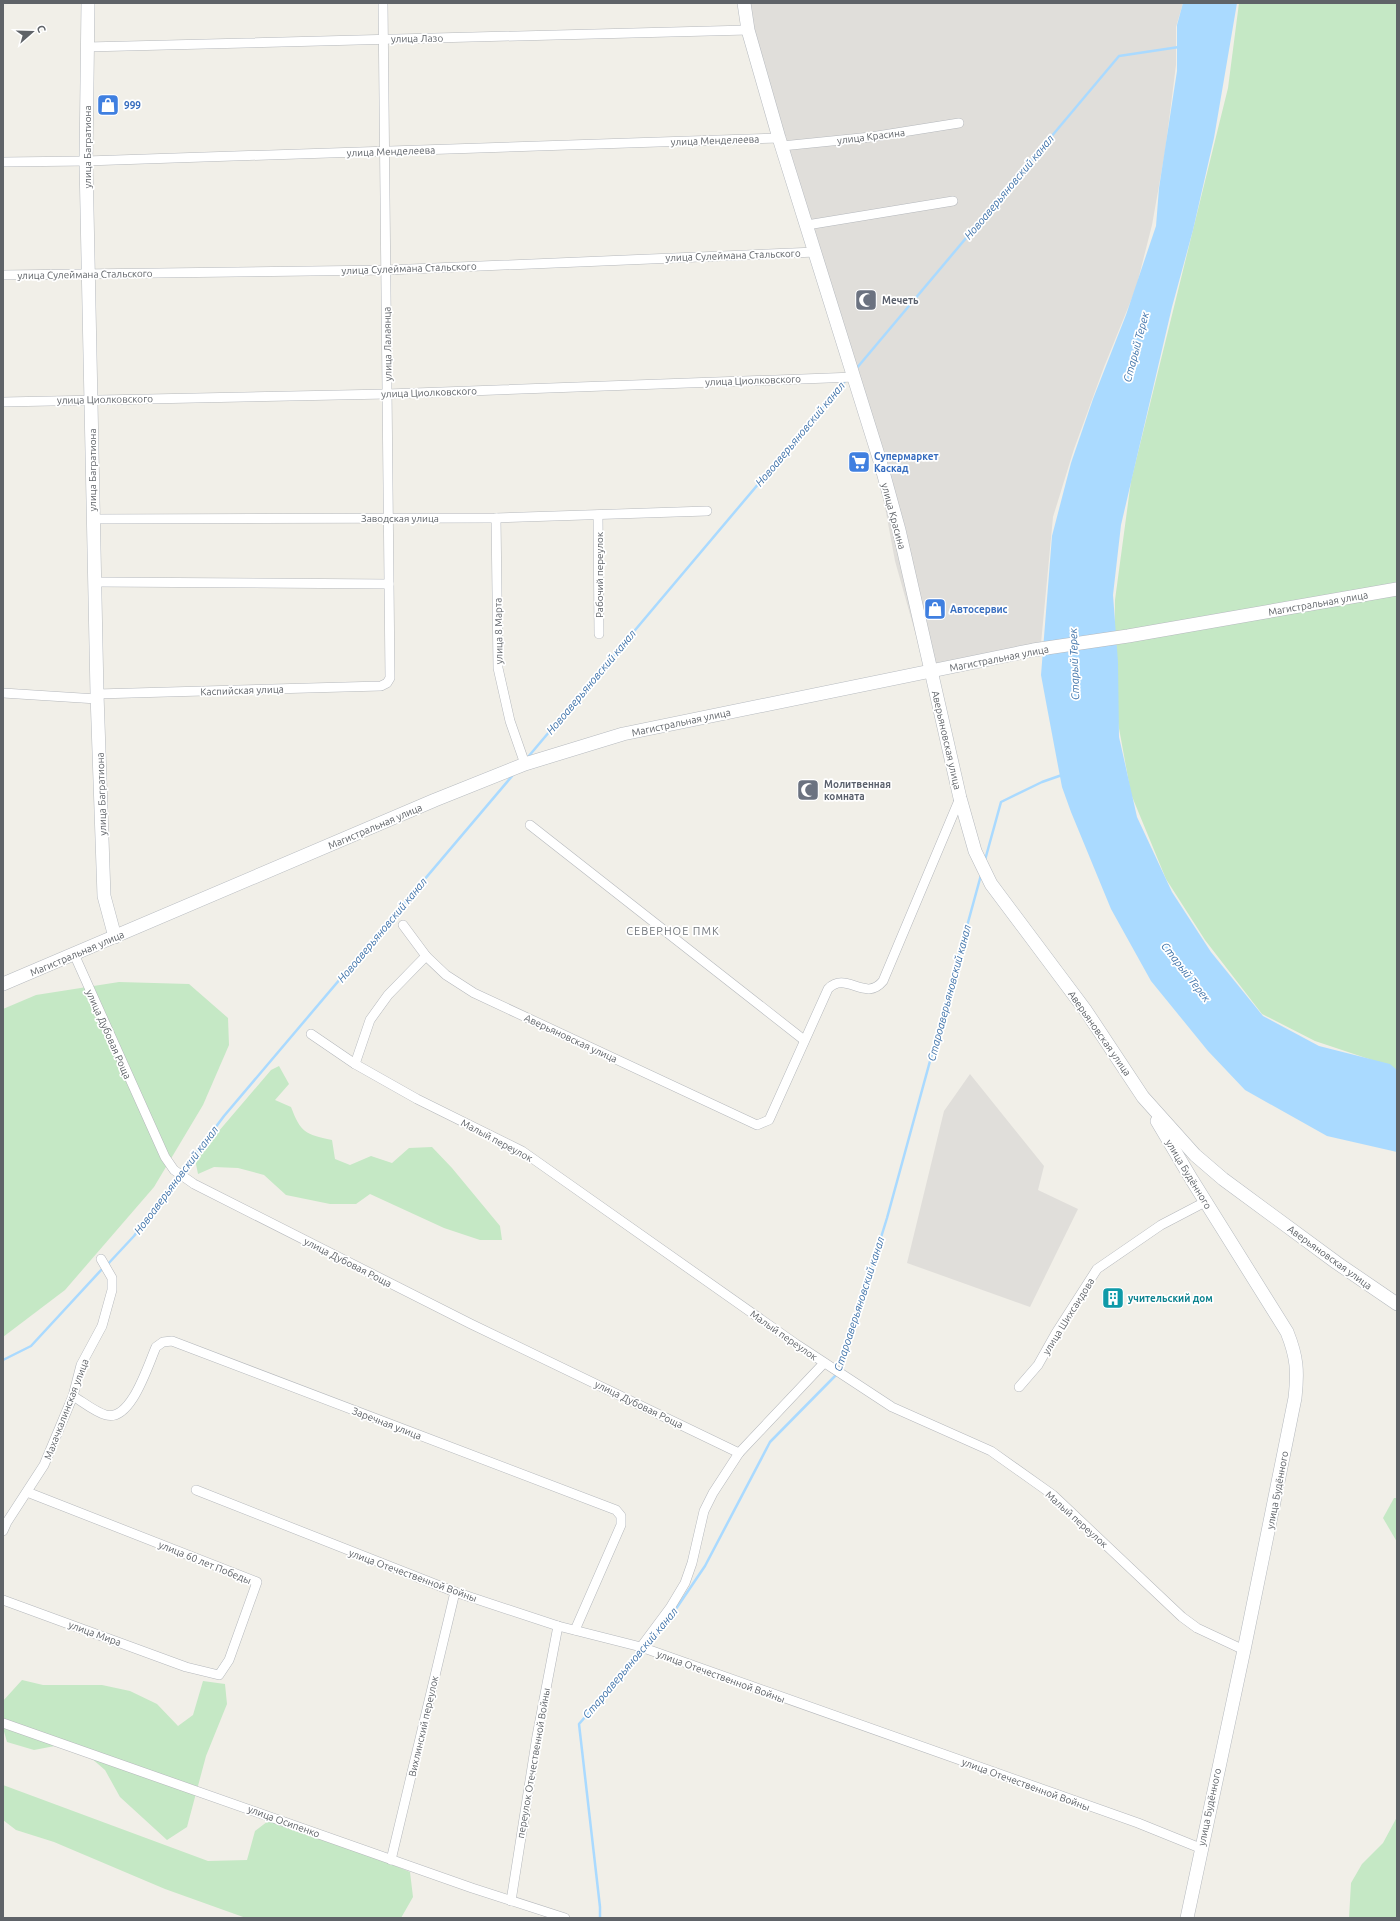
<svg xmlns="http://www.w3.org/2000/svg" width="1400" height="1921" font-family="Ubuntu,sans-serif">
  <rect width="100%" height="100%" fill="#f1efe8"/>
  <g fill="#e0deda">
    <path d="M745,3H1183L1176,27V65L1165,152L1152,225L1136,288L1104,367L1074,449L1053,517L1040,654L927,675L895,561L872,437Z"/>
    <path d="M970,1074L1044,1166L1038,1190L1078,1209L1030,1307L907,1263L944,1111Z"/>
  </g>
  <g fill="#c5e8c5">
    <path d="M1239,3H1397V1071L1390,1066L1315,1041L1262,1014L1205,940L1166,879L1131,794L1114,701L1115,600L1131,481L1228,88Z"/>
    <path d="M119,982L189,984L228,1018L229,1045L203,1105L154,1187L65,1290L3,1337V1009L36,995Z"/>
    <path d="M279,1066L289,1084L275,1100L291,1107C301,1133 305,1134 332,1140L335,1159L350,1165L371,1156L392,1163L409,1148L432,1147L452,1168L500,1226L502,1240H480L444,1228L370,1194L356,1204H330L286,1195L264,1175L238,1168L214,1167L198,1174L195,1159L271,1070Z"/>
    <path d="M1394,1498H1397V1542L1383,1518Z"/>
    <path d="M22,1680L43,1685H102L130,1691L157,1704L178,1726L193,1715L203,1681L225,1684L227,1704L206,1756L187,1827L167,1840L120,1797L105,1770L83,1751L60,1745L34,1750L7,1742L3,1728V1701Z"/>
    <path d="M3,1785L208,1861L247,1860L255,1831L276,1815L410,1872L413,1897L401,1918H246L165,1889L54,1842L16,1830L3,1820Z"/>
    <path d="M1397,1817V1918H1349L1351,1883L1362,1864L1383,1843Z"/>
  </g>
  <path fill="#aadaff" d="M1183,3H1237L1214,138L1193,230L1172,307L1121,525L1113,595L1118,662L1119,737L1137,817L1172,892L1211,952L1263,1016L1319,1046L1390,1064L1397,1070V1152L1327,1136L1245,1090L1208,1051L1151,981L1111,909L1071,812L1062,787L1046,702L1041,675L1052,536L1071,463L1093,399L1126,315L1156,226L1159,188L1177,71V25Z"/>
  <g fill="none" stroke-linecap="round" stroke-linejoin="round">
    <g stroke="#aadaff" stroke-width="2.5">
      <path d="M856,369L1119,56L1179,47"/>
      <path d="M528,757L846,380"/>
      <path d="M985,860L1001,802L1042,782L1062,775"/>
      <path d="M107,1265L134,1236L224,1116L513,775"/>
      <path d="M3,1360L31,1346L103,1268"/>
      <path d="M840,1370L887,1218L981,875"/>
      <path d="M649,1643L665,1625L705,1566L770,1442L837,1374"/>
      <path d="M600,1918V1907L579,1724L643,1650"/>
    </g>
    <g stroke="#b5b8bc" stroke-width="10">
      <g id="street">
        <path d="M87,47L748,30"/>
        <path d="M782,146L871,137L959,123"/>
        <path d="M3,162L86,161L779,138"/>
        <path d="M807,225L953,201"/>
        <path d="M3,275L386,270L816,252"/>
        <path d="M3,402L387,394L855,377"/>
        <path d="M598,515L599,634"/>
        <path d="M496,518L498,668L510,721L525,764"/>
        <path d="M93,519L496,518L707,511"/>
        <path d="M95,582L389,584"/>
        <path d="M3,693L97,699"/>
        <path d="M97,694L381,686L387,683L390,678L383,3"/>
        <path d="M530,825L804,1040"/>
        <path d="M403,925L426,956L446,975L474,993L757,1125L769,1120L828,989C846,970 865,1003 883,981L960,798"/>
        <path d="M74,954L165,1157L174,1170L194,1184L471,1324L739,1453"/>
        <path d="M311,1034L355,1064L417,1099L522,1151L796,1344L892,1407L991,1451L1053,1495L1182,1617L1197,1628L1244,1650"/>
        <path d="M355,1064L370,1020L388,995L426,956"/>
        <path d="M1019,1387L1038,1365L1056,1333L1097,1269L1161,1225L1205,1202"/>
        <path d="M73,1396C83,1402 95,1412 106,1415C131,1422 148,1365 156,1347L163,1342L172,1341L616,1510L621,1516V1525L575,1630"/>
        <path d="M196,1490L455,1592L558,1626L641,1647L1138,1823L1200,1848"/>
        <path d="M3,1531L7,1522L44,1465L73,1396L81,1365L102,1326L112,1290V1278L101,1259"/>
        <path d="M3,1600L186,1667L219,1675L229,1660L257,1582L27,1492"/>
        <path d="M641,1647L670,1608L685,1583L692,1563L704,1511L713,1493L739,1453L824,1363"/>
        <path d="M3,1723L472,1888L565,1918"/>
        <path d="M391,1860L455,1592"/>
        <path d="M511,1901L537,1736L558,1626"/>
      </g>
    </g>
    <g stroke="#b6babf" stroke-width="14">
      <g id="secondary">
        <path d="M88,3L86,161L97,694L104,896L115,937"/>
        <path d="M744,3L748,30L779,138L880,461L899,530L960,798L975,851L991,884L1086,1011L1143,1097L1195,1155L1223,1179L1337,1263L1397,1304"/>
        <path d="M3,984L435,800L525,764L623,734L1033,650L1128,636L1397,589"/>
        <path d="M1157,1121L1192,1180L1287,1332C1297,1357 1298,1371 1295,1398L1244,1650L1187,1918"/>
      </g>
    </g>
    <use href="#street" stroke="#fff" stroke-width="9"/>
    <use href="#secondary" stroke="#fff" stroke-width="13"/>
  </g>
  <defs>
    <g id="shop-square" transform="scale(1.15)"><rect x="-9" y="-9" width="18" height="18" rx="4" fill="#3f7fe0" stroke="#fff"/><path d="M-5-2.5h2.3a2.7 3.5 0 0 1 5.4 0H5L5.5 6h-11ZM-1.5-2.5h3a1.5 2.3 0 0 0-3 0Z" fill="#fff"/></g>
    <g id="mosque-square" transform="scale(1.15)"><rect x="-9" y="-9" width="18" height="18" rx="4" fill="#6b7280" stroke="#fff"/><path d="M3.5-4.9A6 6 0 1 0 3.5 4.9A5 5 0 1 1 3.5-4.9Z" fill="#fff"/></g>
    <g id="supermarket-square" transform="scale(1.15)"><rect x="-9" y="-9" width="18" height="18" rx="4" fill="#3f7fe0" stroke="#fff"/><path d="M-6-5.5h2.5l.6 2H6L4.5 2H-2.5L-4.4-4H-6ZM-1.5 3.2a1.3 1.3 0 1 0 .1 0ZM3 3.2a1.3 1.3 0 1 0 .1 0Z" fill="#fff"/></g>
    <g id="building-square" transform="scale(1.15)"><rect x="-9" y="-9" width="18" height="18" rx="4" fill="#0f9aa8" stroke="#fff"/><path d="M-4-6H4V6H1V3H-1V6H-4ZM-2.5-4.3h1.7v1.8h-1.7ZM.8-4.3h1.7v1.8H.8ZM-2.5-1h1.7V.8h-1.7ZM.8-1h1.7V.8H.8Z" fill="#fff"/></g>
  </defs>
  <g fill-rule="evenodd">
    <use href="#shop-square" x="108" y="105"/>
    <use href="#mosque-square" x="866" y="300"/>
    <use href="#supermarket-square" x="859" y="462"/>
    <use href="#shop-square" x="935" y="609"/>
    <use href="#mosque-square" x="808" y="790"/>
    <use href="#building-square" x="1113" y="1298"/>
  </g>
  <g text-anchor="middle" stroke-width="3.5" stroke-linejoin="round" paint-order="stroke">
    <g font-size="10" fill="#5f6368" stroke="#fff">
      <text transform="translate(417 38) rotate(-1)" y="4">улица Лазо</text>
      <text transform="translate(871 136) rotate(-7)" y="4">улица Красина</text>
      <text transform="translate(715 140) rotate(-2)" y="4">улица Менделеева</text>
      <text transform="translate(87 147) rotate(-90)" y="4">улица Багратиона</text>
      <text transform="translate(391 151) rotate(-2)" y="4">улица Менделеева</text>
      <text transform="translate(733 255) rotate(-2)" y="4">улица Сулеймана Стальского</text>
      <text transform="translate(409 268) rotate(-2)" y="4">улица Сулеймана Стальского</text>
      <text transform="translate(85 274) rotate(-1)" y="4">улица Сулеймана Стальского</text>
      <text transform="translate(387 344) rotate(-91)" y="4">улица Лалаянца</text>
      <text transform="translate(753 380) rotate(-2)" y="4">улица Циолковского</text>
      <text transform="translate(429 392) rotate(-2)" y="4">улица Циолковского</text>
      <text transform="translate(105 399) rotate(-1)" y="4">улица Циолковского</text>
      <text transform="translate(92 470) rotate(-90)" y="4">улица Багратиона</text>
      <text transform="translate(894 516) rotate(75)" y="4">улица Красина</text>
      <text x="400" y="522">Заводская улица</text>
      <text transform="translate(599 575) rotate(-90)" y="4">Рабочий переулок</text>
      <text transform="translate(1318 603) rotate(-10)" y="4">Магистральная улица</text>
      <text transform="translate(498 631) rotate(-91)" y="4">улица 8 Марта</text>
      <text transform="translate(999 658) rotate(-11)" y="4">Магистральная улица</text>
      <text transform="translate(242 690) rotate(-2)" y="4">Каспийская улица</text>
      <text transform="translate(681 722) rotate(-12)" y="4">Магистральная улица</text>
      <text transform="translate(947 740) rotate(77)" y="4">Аверьяновская улица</text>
      <text transform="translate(101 794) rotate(-92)" y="4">улица Багратиона</text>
      <text transform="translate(375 826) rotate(-23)" y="4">Магистральная улица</text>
      <text transform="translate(77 953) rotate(-23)" y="4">Магистральная улица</text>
      <text transform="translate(1100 1033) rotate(55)" y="4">Аверьяновская улица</text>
      <text transform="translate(109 1034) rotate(66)" y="4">улица Дубовая Роща</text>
      <text transform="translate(571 1038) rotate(25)" y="4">Аверьяновская улица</text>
      <text transform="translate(497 1140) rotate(28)" y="4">Малый переулок</text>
      <text transform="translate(1189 1174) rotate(59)" y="4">улица Будённого</text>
      <text transform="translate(1330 1257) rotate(36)" y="4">Аверьяновская улица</text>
      <text transform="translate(348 1262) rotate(27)" y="4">улица Дубовая Роща</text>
      <text transform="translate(1068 1316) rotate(-58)" y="4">улица Шихсаидова</text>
      <text transform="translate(784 1335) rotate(35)" y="4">Малый переулок</text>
      <text transform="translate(639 1404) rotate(26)" y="4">улица Дубовая Роща</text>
      <text transform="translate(66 1409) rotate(-69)" y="4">Махачкалинская улица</text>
      <text transform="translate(387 1423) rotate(21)" y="4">Заречная улица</text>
      <text transform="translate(1277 1490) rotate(-79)" y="4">улица Будённого</text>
      <text transform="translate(1077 1519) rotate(42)" y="4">Малый переулок</text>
      <text transform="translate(205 1562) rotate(22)" y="4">улица 60 лет Победы</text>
      <text transform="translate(413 1575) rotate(20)" y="4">улица Отечественной Войны</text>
      <text transform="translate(95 1633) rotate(20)" y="4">улица Мира</text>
      <text transform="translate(721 1676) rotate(20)" y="4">улица Отечественной Войны</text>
      <text transform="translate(423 1726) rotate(-77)" y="4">Вихлинский переулок</text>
      <text transform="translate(533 1763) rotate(-80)" y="4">переулок Отечественной Войны</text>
      <text transform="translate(1026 1784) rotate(20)" y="4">улица Отечественной Войны</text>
      <text transform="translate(1209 1807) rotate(-78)" y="4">улица Будённого</text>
      <text transform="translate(284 1821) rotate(20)" y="4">улица Осипенко</text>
    </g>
    <g font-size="10" font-weight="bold" fill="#366cbe" stroke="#fff" text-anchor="start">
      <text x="124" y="109">999</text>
      <text x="874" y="460">Супермаркет<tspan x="874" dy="12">Каскад</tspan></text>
      <text x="950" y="613">Автосервис</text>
    </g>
    <g font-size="10" font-weight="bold" fill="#5b616d" stroke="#fff" text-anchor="start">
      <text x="882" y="304">Мечеть</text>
      <text x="824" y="788">Молитвенная<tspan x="824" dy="12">комната</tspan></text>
    </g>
    <g font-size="10" font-weight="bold" fill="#0d838f" stroke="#fff" text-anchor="start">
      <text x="1128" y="1302">учительский дом</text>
    </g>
    <g font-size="11" font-style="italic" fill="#4174aa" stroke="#fff">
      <text transform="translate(1009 187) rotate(-50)" y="4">Новоаверьяновский канал</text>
      <text transform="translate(1136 347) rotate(-75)" y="4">Старый Терек</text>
      <text transform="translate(800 434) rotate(-50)" y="4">Новоаверьяновский канал</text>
      <text transform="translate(1074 664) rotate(-92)" y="4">Старый Терек</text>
      <text transform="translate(591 682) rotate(-50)" y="4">Новоаверьяновский канал</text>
      <text transform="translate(382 930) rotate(-50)" y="4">Новоаверьяновский канал</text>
      <text transform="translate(1186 972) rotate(52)" y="4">Старый Терек</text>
      <text transform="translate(949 993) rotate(-75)" y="4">Староаверьяновский канал</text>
      <text transform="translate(176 1180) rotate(-53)" y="4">Новоаверьяновский канал</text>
      <text transform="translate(859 1304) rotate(-72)" y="4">Староаверьяновский канал</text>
      <text transform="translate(630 1663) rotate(-50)" y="4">Староаверьяновский канал</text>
    </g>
    <g font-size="11" letter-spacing="1" fill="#70757a" stroke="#fff">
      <text x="673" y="935">СЕВЕРНОЕ ПМК</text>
    </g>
  </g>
  <rect width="1400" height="1921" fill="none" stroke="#5f6368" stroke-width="8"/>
  <g transform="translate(32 32) rotate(70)" stroke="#ffffff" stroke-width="3" paint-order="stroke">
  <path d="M0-3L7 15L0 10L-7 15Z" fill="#5f6368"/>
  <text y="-6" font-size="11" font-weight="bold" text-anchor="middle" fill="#5f6368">С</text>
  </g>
</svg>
